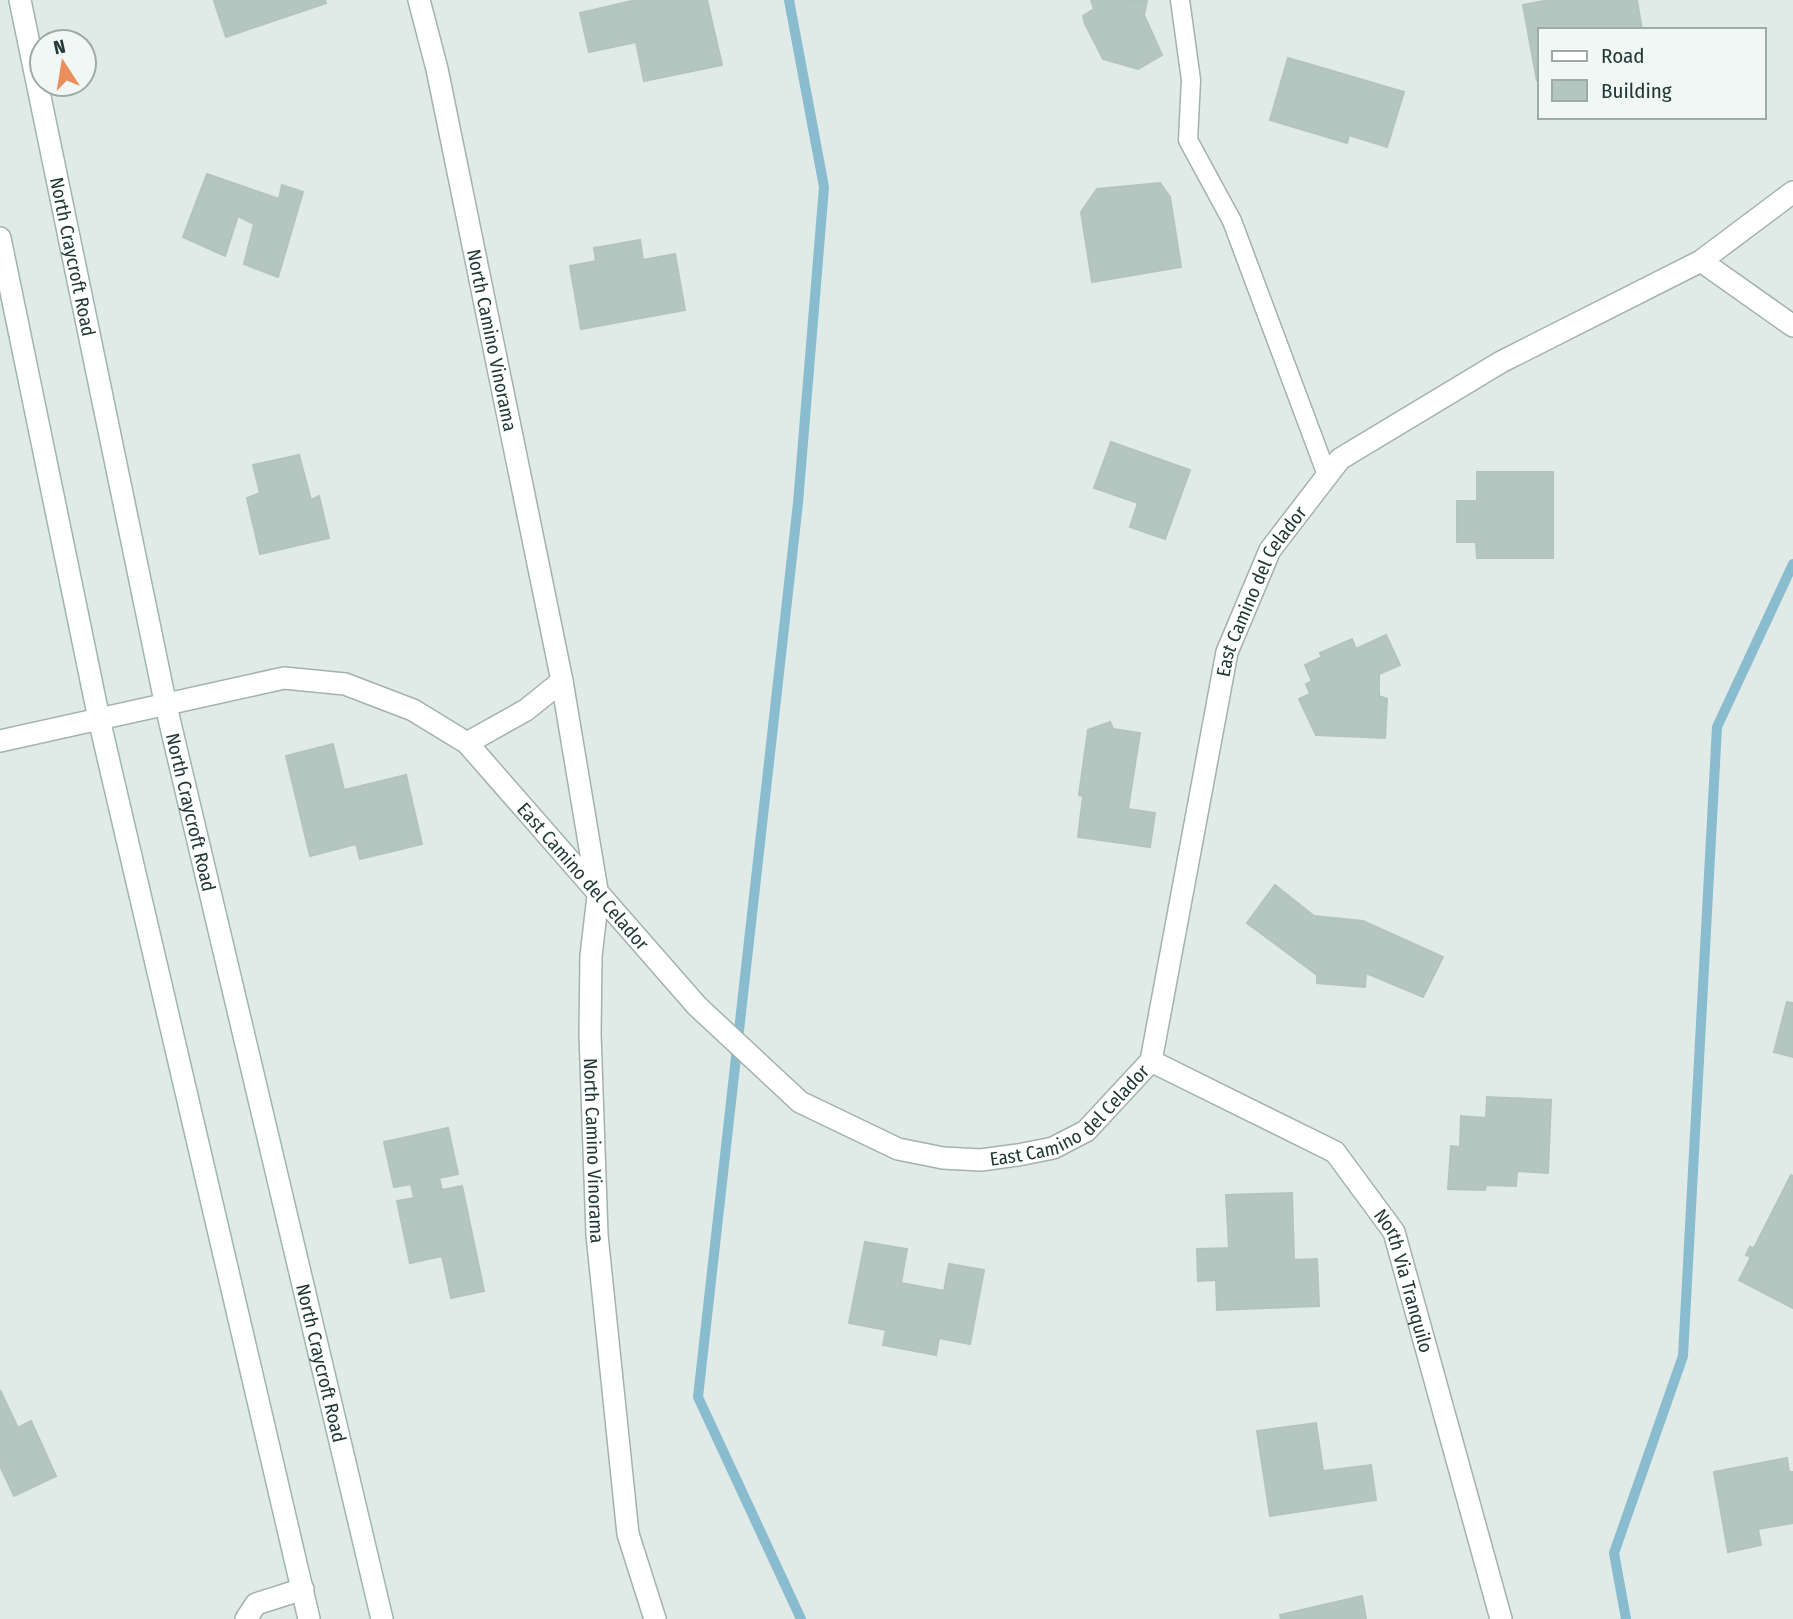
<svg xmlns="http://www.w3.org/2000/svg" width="1793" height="1619" font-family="'Fira Sans Condensed',sans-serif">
  <rect width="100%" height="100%" fill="#e0eae7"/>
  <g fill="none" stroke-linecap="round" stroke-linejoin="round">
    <g stroke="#89bcce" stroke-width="10">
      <path d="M789,0L824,187L798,503L698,1397L801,1619"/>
      <path d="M1626,1619L1614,1553L1683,1356L1717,727L1793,564"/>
    </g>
  </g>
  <g fill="#b5c5c0" stroke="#b3c3be" stroke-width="2">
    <path d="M218,0H325L326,3L226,37L214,1Z"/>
    <path d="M707,0L722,65L644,81L636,42L589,52L580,13L636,0Z"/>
    <path d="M1091,0L1147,1L1144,15L1162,55L1138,69L1103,59L1085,24L1083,16L1094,9Z"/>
    <path d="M1549,0H1637L1642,30H1539L1537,81L1523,5Z"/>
    <path d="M1288,58L1404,92L1387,147L1349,135L1347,143L1270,120Z"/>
    <path d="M207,174L279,199L282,185L303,192L278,277L244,264L254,224L238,216L225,256L183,237Z"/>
    <path d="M1160,183L1170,197L1181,267L1092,282L1081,212L1097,189Z"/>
    <path d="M640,240L643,260L675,254L685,310L581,329L570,266L596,261L594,248Z"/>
    <path d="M1111,442L1190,470L1165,539L1130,527L1138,503L1094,488Z"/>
    <path d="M299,455L311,500L319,496L329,538L260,554L247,498L260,493L253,465Z"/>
    <path d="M1477,472H1553V558H1477L1476,542H1457V501H1477Z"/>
    <path d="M1386,635L1400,665L1379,674V696L1387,699L1385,738L1316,735L1299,699L1310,694L1306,684L1312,681L1305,665L1322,657L1320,653L1352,639L1356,649Z"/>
    <path d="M1110,722L1113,729L1140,733L1128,809L1155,813L1150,847L1078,837L1083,796L1079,795L1088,730Z"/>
    <path d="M333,744L344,790L406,775L422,844L360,859L356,844L310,856L286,756Z"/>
    <path d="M1275,885L1314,916L1363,921L1443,957L1423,997L1366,973L1365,987L1317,983V975L1247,923Z"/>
    <path d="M1787,1002L1793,1003V1057L1774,1052Z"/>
    <path d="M1487,1097L1551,1100L1548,1173L1517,1171L1516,1186L1486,1185L1485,1190L1448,1189L1451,1146L1460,1147L1461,1116L1486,1118Z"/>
    <path d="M448,1128L458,1174L439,1178L442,1190L462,1186L484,1291L451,1298L442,1256L410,1263L397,1201L414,1198L411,1184L394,1187L384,1142Z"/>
    <path d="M1791,1175L1793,1176V1308L1739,1280L1751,1257L1746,1255L1750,1247L1754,1248Z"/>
    <path d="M1292,1193L1294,1260L1317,1259L1319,1306L1217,1310L1216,1280L1198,1281L1197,1249L1229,1248L1226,1195Z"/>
    <path d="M865,1242L907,1249L901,1283L944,1291L949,1264L984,1270L970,1344L939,1338L936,1355L883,1345L886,1330L849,1323Z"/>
    <path d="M0,1390L18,1428L31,1421L56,1476L14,1496L0,1466Z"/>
    <path d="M1316,1423L1323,1471L1371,1465L1376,1500L1270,1516L1257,1431Z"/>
    <path d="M1787,1458L1789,1472H1793V1523L1758,1529L1761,1545L1728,1552L1714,1472Z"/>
    <path d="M1362,1596L1366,1619H1281L1280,1615Z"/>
  </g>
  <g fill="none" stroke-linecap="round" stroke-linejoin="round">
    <g stroke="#a3b2ae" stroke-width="21">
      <path id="service" d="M1180,0L1191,80L1188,140L1232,221L1327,475"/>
    </g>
    <g stroke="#a3b2ae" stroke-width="24">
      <g id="minor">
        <path id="s1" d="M419,0L437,69L562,681L598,896L591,956L590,1034L597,1235L628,1534L655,1619"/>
        <path d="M1701,261L1793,326"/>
        <path id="s2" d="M0,741L284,678L345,684L413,710L467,743L697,1006L800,1102L898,1149L943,1158L981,1160L1018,1155L1053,1148L1086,1131L1151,1061L1227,652L1270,550L1340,459L1501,362L1701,261L1793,192"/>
        <path d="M467,743L526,710L562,681"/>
        <path id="s3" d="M1151,1061L1335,1152L1394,1232L1501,1619"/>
        <path d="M246,1619L256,1604L303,1589"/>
      </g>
    </g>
    <g stroke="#9fb5b0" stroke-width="24">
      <g id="secondary">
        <path id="s4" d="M20,0L166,706L382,1619"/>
        <path d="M0,238L99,719L309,1619"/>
      </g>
    </g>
    <use href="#service" stroke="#fff" stroke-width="18"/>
    <use href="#minor" stroke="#fff" stroke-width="21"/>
    <use href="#secondary" stroke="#fff" stroke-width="21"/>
  </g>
  <g text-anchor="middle" stroke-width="7" stroke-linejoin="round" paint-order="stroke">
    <g font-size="19" fill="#213a36" stroke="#f0f7f4">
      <text dy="7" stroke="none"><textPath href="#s4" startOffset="262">North Craycroft Road</textPath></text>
      <text dy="7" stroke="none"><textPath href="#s1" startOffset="348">North Camino Vinorama</textPath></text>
      <text dy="7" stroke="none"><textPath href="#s2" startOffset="1862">East Camino del Celador</textPath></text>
      <text dy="7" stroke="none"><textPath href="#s4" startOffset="830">North Craycroft Road</textPath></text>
      <text dy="7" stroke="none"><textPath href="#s2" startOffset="665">East Camino del Celador</textPath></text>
      <text dy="7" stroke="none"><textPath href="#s2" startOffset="1274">East Camino del Celador</textPath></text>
      <text dy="7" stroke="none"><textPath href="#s1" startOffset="1169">North Camino Vinorama</textPath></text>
      <text dy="7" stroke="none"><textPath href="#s3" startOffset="354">North Via Tranquilo</textPath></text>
      <text dy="7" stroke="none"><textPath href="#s4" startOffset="1396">North Craycroft Road</textPath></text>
    </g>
  </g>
  <rect x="1538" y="28" width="228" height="91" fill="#f0f7f4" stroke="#9daba8" stroke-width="2"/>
  <rect x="1552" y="51" width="35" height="10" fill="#ffffff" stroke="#9daba8" stroke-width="2"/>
  <text x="1601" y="63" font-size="21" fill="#213a36">Road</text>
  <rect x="1552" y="80" width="35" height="21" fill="#b5c5c0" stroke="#9daba8" stroke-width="2"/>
  <text x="1601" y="98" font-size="21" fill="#213a36">Building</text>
  <g transform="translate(63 63) rotate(348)"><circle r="33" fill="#f0f7f4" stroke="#9daba8" stroke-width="2"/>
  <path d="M0-5L12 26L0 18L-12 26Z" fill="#ec8e5c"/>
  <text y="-10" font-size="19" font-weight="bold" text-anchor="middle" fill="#213a36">N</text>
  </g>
</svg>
